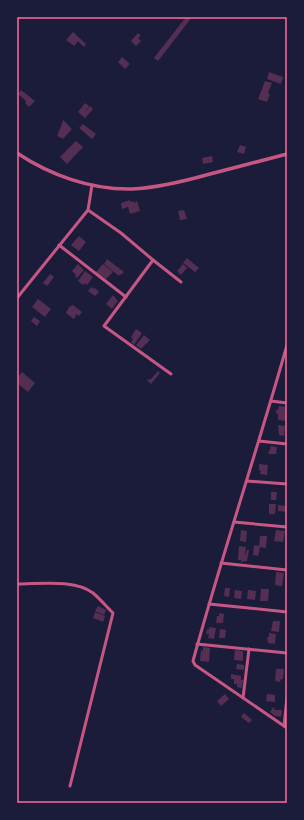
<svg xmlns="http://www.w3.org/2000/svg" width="304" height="820" font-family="'Open Sans',sans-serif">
  <rect width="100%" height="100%" fill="#1b1b3a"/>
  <g fill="#542f53">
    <path d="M186,17H192L158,61L154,58Z"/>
    <path d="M73,32L86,44L84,47L78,41L74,46L66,40Z"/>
    <path d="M138,33L141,36L138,38L141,41L136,46L131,41Z"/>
    <path d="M122,57L130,64L125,69L118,62Z"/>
    <path d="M269,72L283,77L281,84L267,79Z"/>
    <path d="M265,81L272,83L268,93L270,94L267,102L258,99Z"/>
    <path d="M21,90L35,101L29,107L25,103L26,101L18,94Z"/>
    <path d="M85,103L89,106L84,113L90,106L93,109L85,118L78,112Z"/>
    <path d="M63,120L72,129L63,139L61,137L60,138L57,135L59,133L58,132L60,129Z"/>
    <path d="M83,124L96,134L92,139L79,128Z"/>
    <path d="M76,141L83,147L67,164L60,157Z"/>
    <path d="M240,145L246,147L244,154L237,152Z"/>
    <path d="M212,156L213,162L203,164L202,158Z"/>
    <path d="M130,200V202L133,201L134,203L137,201L140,211L130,214L128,207L122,209L121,203Z"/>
    <path d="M184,210L187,219L180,220L178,211Z"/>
    <path d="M79,236L86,242L79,251L71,245Z"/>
    <path d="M187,258L199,268L195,272L183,263Z"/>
    <path d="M107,259L124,272L121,275L120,274L119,276L104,264Z"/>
    <path d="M78,264L84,270L77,278L75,276L76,275L72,271Z"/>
    <path d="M103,264L113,272L106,279L96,272Z"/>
    <path d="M183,264L187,268L181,275L177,271Z"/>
    <path d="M85,271L93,277L87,285L85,283L83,285L78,281Z"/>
    <path d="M50,274L54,277L47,286L43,283Z"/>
    <path d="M91,287L94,289L95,288L99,292L95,296L88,291Z"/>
    <path d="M113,295L118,301L112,309L106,304Z"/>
    <path d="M38,299L51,309L45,317L32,307Z"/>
    <path d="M73,305L82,312L79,316L76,314L75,315L76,316L74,319L66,313L69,307Z"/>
    <path d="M34,317L40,321L37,326L31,321Z"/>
    <path d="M136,329L142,333L134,345L131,342L133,339L131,337Z"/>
    <path d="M144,335L150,340L141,349L136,345Z"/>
    <path d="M158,371L160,373L151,384L147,380L149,379L150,380Z"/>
    <path d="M22,372L35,383L28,392L17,383V378Z"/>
    <path d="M279,406L287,407V421L278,420V414L276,413V410H278Z"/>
    <path d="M278,425L285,426L284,436L279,435Z"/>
    <path d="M271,446L277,447L276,454H268Z"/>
    <path d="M259,464L268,465L267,475L260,474L261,471L259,470Z"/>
    <path d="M271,492H277L276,500H271Z"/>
    <path d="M269,504H276L275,514H269Z"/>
    <path d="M278,505L287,506V512L278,511Z"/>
    <path d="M241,530L247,531L246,542L240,541Z"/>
    <path d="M276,530L285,531L283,542L274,541Z"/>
    <path d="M260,536H267L266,548L260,547L258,556L253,555L254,545L259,546Z"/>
    <path d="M239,546L246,547L245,557L247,550H249L247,561L241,562V560H238Z"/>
    <path d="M276,572L284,573L282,586L275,585Z"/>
    <path d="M225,588H230L229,597L224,596Z"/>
    <path d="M261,589H269L268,601H260Z"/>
    <path d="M235,590L242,591L241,599L234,598Z"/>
    <path d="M248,590L256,591L255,600L247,599Z"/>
    <path d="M98,606L106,610L104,615L95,611Z"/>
    <path d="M95,612L105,616L103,622L93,618Z"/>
    <path d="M219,613L224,614L223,623H216L217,616H219Z"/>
    <path d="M273,621H280L279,632L271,631Z"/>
    <path d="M209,627L216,628L214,639L208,638L209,634H206L207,629L209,630Z"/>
    <path d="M220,629L226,630L225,638H219Z"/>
    <path d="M269,633L276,634L275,644L268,643L267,637H269Z"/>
    <path d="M203,647L210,648L209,662L200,661L201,650L203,651Z"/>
    <path d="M235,650L243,651V661L234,660Z"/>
    <path d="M237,664L244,665V670L236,669Z"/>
    <path d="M276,669H284L283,679H281L280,682L275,681Z"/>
    <path d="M231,674L241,676V680H243L242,688L237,687V684H234V679H231Z"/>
    <path d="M225,694L229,699L221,706L217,701Z"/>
    <path d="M267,694L275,695V702L266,701Z"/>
    <path d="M273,707L275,710H282L281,717L275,716L270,712Z"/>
    <path d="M244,713L252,720L249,723L241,717Z"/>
  </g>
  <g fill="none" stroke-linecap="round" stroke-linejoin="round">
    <g stroke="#c65784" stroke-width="3">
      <path d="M88,210L121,233L153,260L104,326L171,374"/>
      <path d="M59,245L126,297"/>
      <path d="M153,260L181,282"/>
      <path d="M17,298L88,210L92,185"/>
      <path d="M287,345C257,451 222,555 193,661L195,665L287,728"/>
      <path d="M271,401L287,403"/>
      <path d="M259,441L287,444"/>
      <path d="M247,481L287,484"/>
      <path d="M234,522L287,527"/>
      <path d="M221,563L287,570"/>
      <path d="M17,584C40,584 74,579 93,593C100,599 106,606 113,613L70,786"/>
      <path d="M209,604L287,612"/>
      <path d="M197,644L287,653"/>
      <path d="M243,698L249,649"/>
      <path d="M284,726L287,698"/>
    </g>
    <path stroke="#c65784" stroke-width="3.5" d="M17,153C50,175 91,190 132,189C158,188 185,181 210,174C236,167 261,161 287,154"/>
  </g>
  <rect width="304" height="820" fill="none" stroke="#1b1b3a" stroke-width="36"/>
  <rect x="18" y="18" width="268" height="784" fill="none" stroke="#ff6b9d" stroke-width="1.5"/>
</svg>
